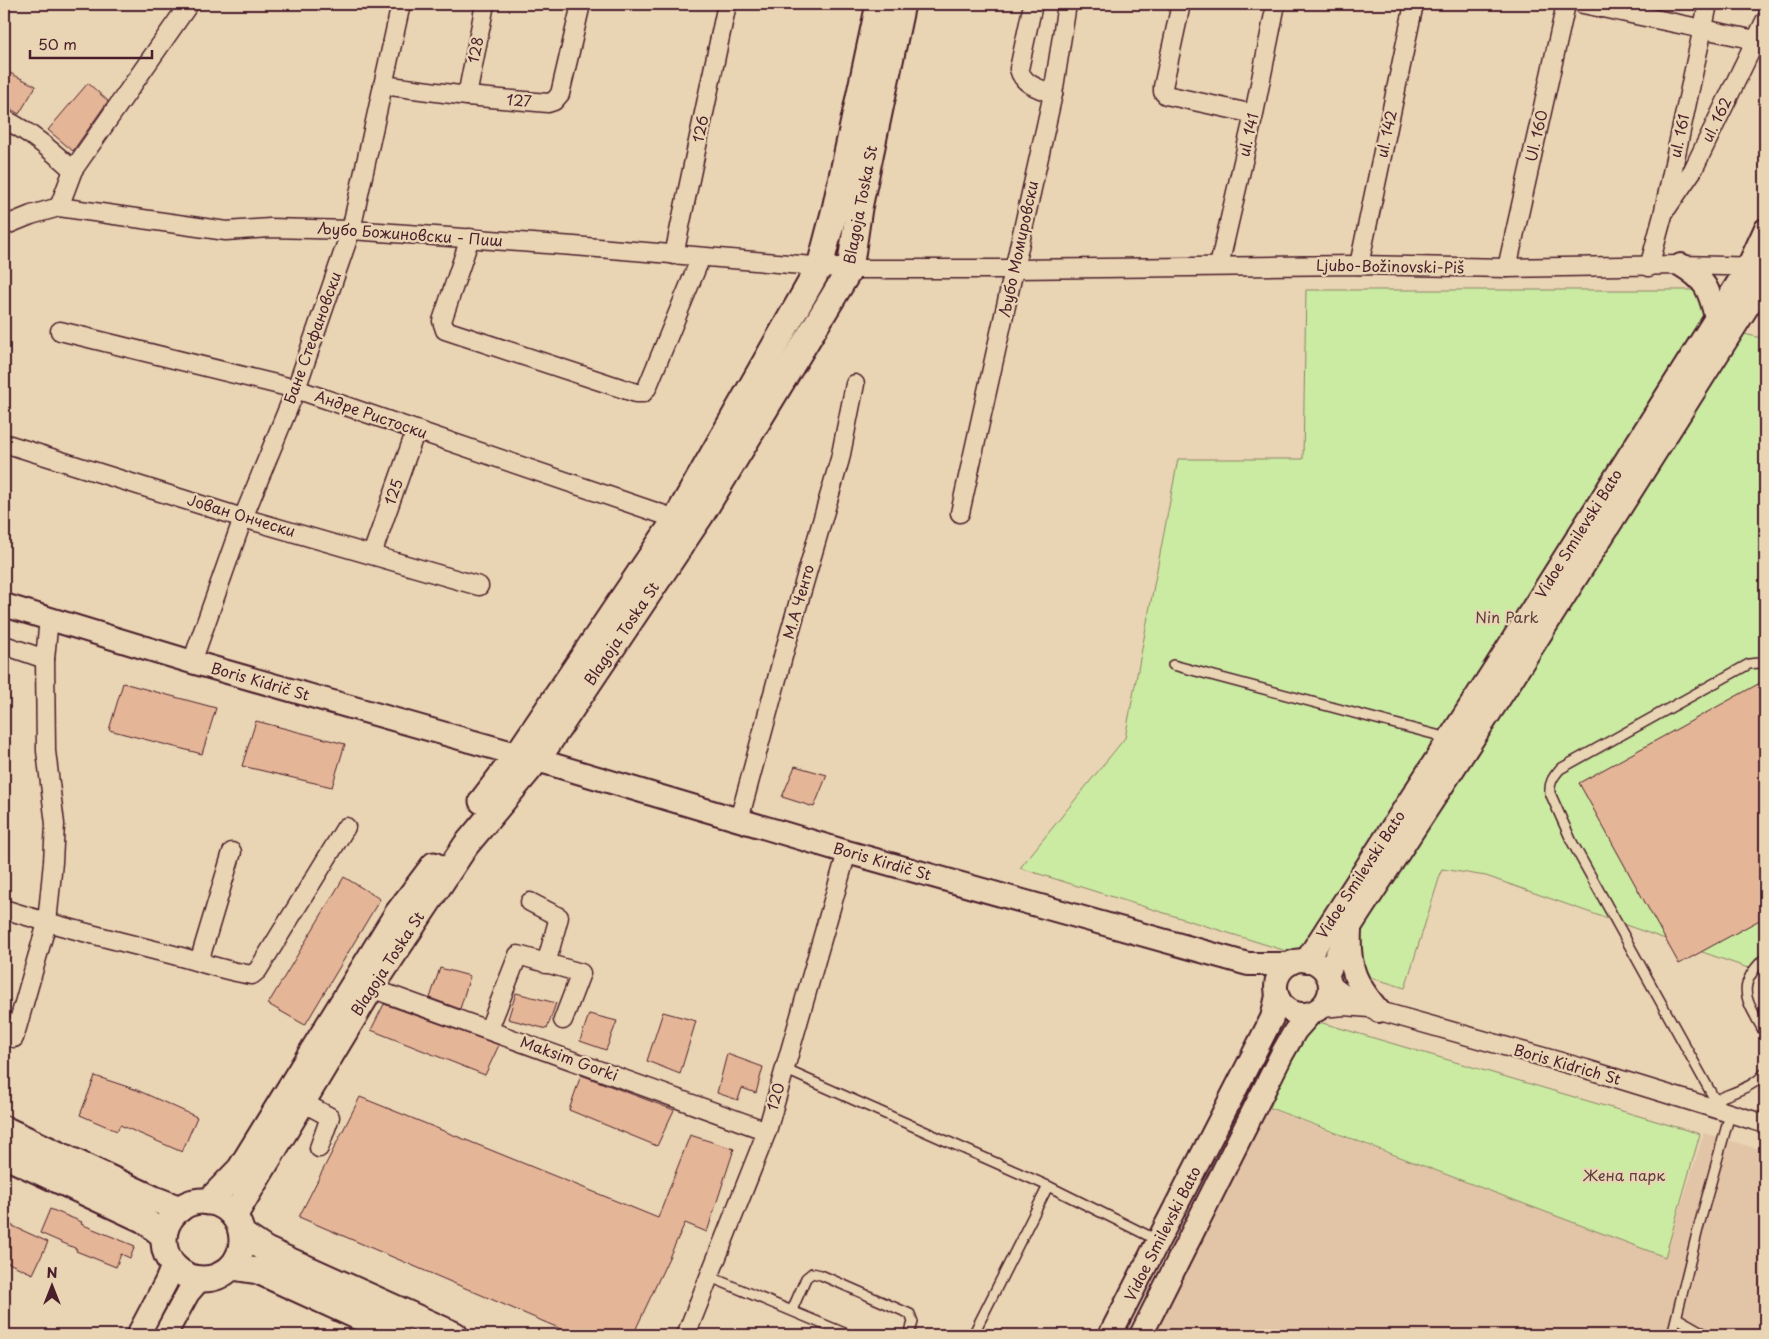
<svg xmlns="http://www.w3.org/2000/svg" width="1769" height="1339" font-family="'Playpen Sans',sans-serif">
  <rect width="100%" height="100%" fill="#e9d4b3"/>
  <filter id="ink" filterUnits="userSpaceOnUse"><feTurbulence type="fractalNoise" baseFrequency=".02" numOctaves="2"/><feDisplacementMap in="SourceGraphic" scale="10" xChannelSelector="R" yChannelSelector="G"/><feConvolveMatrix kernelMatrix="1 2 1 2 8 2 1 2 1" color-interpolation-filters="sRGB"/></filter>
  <g filter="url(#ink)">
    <path fill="#e2c4a6" d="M1266,1108L1665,1257L1704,1133L1765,1151V1335H1154Z"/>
    <g fill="#cbeaa2" stroke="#8a8466">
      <path d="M1306,290H1737L1736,332L1765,339V974L1486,876L1442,869L1405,988L1020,868L1125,738L1178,459H1303Z"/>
      <path d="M1309,1019L1700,1134L1665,1257L1270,1108Z"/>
    </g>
    <g fill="#e5b597" stroke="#4a1f2b">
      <path d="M4,70L36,86L19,114L4,105Z"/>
      <path d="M88,83L108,101L73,151L48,130Z"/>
      <path d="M123,683L216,708L202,754L109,730Z"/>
      <path d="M1760,683L1765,693V917L1679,964L1579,783Z"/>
      <path d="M256,721L345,744L332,787L242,766Z"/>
      <path d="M795,766L827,775L814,807L782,797Z"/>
      <path d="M344,877L380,899L305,1025L268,1004Z"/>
      <path d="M440,968L470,976L460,1009L430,998Z"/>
      <path d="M516,993L556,1003L547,1029L508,1019Z"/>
      <path d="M384,1004L499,1045L485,1075L371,1030Z"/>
      <path d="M663,1012L696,1021L680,1074L647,1061Z"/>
      <path d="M589,1014L617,1021L606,1050L580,1041Z"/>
      <path d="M727,1054L763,1067L756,1093L742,1088L738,1100L717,1093Z"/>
      <path d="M581,1075L674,1110L657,1146L569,1110Z"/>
      <path d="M95,1076L137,1090L197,1117L182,1152L120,1125L117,1131L80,1115Z"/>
      <path d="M360,1097L658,1218L690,1135L734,1149L707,1232L685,1223L633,1335H575L299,1217Z"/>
      <path d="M50,1209L82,1222L81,1224L135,1246L130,1258L121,1254L116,1267L76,1251L77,1249L40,1233Z"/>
      <path d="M4,1222L48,1242L33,1274L4,1261Z"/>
    </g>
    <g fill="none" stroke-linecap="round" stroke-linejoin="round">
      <g stroke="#4a1f2b" stroke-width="12">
        <g id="service">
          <path d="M1173,665L1448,738"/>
          <path d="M1765,958C1733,988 1748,1001 1765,1034"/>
          <path d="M784,1069L1048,1186L1159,1241"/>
          <path d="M1715,1100C1730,1093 1756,1087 1765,1072"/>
          <path d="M1715,1108V1100L1572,842L1550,793C1549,783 1553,777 1560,769L1749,664L1758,663L1765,665"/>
          <path d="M708,1276L849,1335"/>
          <path d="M792,1310L806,1278L812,1273L821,1275L910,1314L913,1322L909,1335"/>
          <path d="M1677,1318L1707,1335"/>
          <path d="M973,1335L1048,1186"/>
          <path d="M1672,1335L1698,1229L1730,1114"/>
        </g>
      </g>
      <g stroke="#4a1f2b" stroke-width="21">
        <g id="minor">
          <path d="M1181,4L1163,87V92L1166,95L1254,114"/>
          <path d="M1583,4L1756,40"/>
          <path d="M383,85L467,96L548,103L554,101L560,94L581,4"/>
          <path d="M1053,94L1067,4"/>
          <path d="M467,96L485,4"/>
          <path d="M4,119C30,132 51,150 73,170"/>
          <path d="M59,207L73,170L189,4"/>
          <path d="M1667,208L1693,170L1765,21"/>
          <path d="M4,226L31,215L59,207L226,231L270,228L351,230L574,246L850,269H1014L1359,265L1507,268L1681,265L1765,267"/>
          <path d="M470,238L442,321L445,330L636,393H643L647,388L701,257"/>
          <path d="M674,255L727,4"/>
          <path d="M1359,265L1414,4"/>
          <path d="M1219,266L1254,114L1276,4"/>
          <path d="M1649,267L1663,215L1708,4"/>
          <path d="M1507,268L1566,4"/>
          <path d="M60,331L296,389L676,519"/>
          <path d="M4,443L243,518L479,586"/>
          <path d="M960,513L1053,94C1039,88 1023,85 1019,69L1033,4"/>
          <path d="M372,554L416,430"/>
          <path d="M4,645L45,659"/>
          <path d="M192,662L243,518L296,389L351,230L401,4"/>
          <path d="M739,820L785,649L840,459L855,384"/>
          <path d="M530,902L559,917L546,964"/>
          <path d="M4,909C59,927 114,940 170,954C198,961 224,971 252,975L258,970L346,827"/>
          <path d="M199,962L232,852"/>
          <path d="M1329,983L1348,997L1364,1006"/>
          <path d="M371,988L767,1131"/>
          <path d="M1321,1008L1345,1006L1369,1008L1586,1069L1765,1124"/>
          <path d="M489,1029L518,955L581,973L563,1020"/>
          <path d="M14,1038L47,923L53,862L55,824L46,751L45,659L49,618"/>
          <path d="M302,1102L330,1117L319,1148"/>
          <path d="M686,1335L767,1131L847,852"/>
        </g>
      </g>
      <g stroke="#4a1f2b" stroke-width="26">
        <g id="tertiary">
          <path d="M1681,265C1706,280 1709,289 1716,317"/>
          <path d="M4,605L192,662L537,760L847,852L1248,964H1289"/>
          <path d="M1350,930C1348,968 1355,983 1379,1011"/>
          <circle cx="1303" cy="987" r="27"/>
          <path d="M1306,961L1495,668L1748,267L1765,230"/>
          <path d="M1327,975L1350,927L1510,682L1765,279"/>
          <path d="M138,1335L166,1282L173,1265"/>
          <path d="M165,1335L188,1293L200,1279"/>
          <path d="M1110,1335L1272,1018L1277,996"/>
          <path d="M1141,1335L1282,1054L1295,1031L1310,1014"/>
        </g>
      </g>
      <g stroke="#4a1f2b" stroke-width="29">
        <g id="secondary">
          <path d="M482,801L517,755L676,519L820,266L835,209L879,4"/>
          <path d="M4,1129L154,1199L180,1209"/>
          <path d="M4,1155L144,1220L164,1236"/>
          <circle cx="203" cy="1240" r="39"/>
          <path d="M208,1202L240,1169L397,914L434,865"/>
          <path d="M234,1216L371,988L466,845L537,760L701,515L850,269L859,208L902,4"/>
          <path d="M242,1234L266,1250L455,1335"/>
          <path d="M232,1267L258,1271L398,1335"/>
        </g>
      </g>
      <use href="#service" stroke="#e9d4b3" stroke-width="9"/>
      <use href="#minor" stroke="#e9d4b3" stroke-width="18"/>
      <use href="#tertiary" stroke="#e9d4b3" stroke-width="22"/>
      <use href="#secondary" stroke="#e9d4b3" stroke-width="25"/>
    </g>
  </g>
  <g text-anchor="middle" stroke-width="4.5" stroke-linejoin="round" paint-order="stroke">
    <g font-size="15" fill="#4a1f2b" stroke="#e9d4b3">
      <text transform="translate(476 50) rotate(-79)" y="5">128</text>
      <text transform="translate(519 101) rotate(5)" y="5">127</text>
      <text transform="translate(1717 120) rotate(-64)" y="5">ul. 162</text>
      <text transform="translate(701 129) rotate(-78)" y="5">126</text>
      <text transform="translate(1387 134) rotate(-78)" y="5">ul. 142</text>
      <text transform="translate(1249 135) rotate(-77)" y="5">ul. 141</text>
      <text transform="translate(1537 136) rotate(-77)" y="5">Ul. 160</text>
      <text transform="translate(1680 136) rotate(-78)" y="5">ul. 161</text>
      <text transform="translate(861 205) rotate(-79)" y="5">Blagoja Toska St</text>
      <text transform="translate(410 235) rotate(4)" y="5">Љубо Божиновски - Пиш</text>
      <text transform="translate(1019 249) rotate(-78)" y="5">Љубо Момировски</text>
      <text transform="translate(1390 267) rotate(1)" y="5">Ljubo-Božinovski-Piš</text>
      <text transform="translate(313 338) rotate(-70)" y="5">Бане Стефановски</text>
      <text transform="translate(371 415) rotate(19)" y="5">Андре Ристоски</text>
      <text transform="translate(394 492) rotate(-71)" y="5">125</text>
      <text transform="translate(241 516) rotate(17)" y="5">Јован Ончески</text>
      <text transform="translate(1579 534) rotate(-58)" y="5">Vidoe Smilevski Bato</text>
      <text transform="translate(799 602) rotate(-74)" y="5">М.А Ченто</text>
      <text transform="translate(622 634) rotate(-56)" y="5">Blagoja Toska St</text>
      <text transform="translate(260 682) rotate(16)" y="5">Boris Kidrič St</text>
      <text transform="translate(882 862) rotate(16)" y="5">Boris Kirdič St</text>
      <text transform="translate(1361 875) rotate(-57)" y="5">Vidoe Smilevski Bato</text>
      <text transform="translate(388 964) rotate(-57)" y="5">Blagoja Toska St</text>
      <text transform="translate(569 1059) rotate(20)" y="5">Maksim Gorki</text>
      <text transform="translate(1567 1065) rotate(16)" y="5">Boris Kidrich St</text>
      <text transform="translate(776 1097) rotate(-74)" y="5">120</text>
      <text transform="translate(1163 1234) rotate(-63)" y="5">Vidoe Smilevski Bato</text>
    </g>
    <g font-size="15" fill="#5d3d3d" stroke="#e9d4b3">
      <text x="1507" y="623">Nin Park</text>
      <text x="1624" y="1181">Жена парк</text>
    </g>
  </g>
  <rect width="1769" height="1339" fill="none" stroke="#e9d4b3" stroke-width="20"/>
  <rect x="10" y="10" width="1749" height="1319" fill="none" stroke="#4a1f2b" stroke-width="2" filter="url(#ink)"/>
  <g transform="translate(52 1286)" stroke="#e9d4b3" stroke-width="4" paint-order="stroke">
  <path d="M0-4L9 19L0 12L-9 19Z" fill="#4a1f2b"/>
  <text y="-8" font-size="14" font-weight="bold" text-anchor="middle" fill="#4a1f2b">N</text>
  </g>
  <path d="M30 50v8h122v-8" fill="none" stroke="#4a1f2b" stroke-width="2.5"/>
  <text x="38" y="50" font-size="15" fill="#4a1f2b" stroke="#e9d4b3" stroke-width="4" paint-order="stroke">50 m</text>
</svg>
